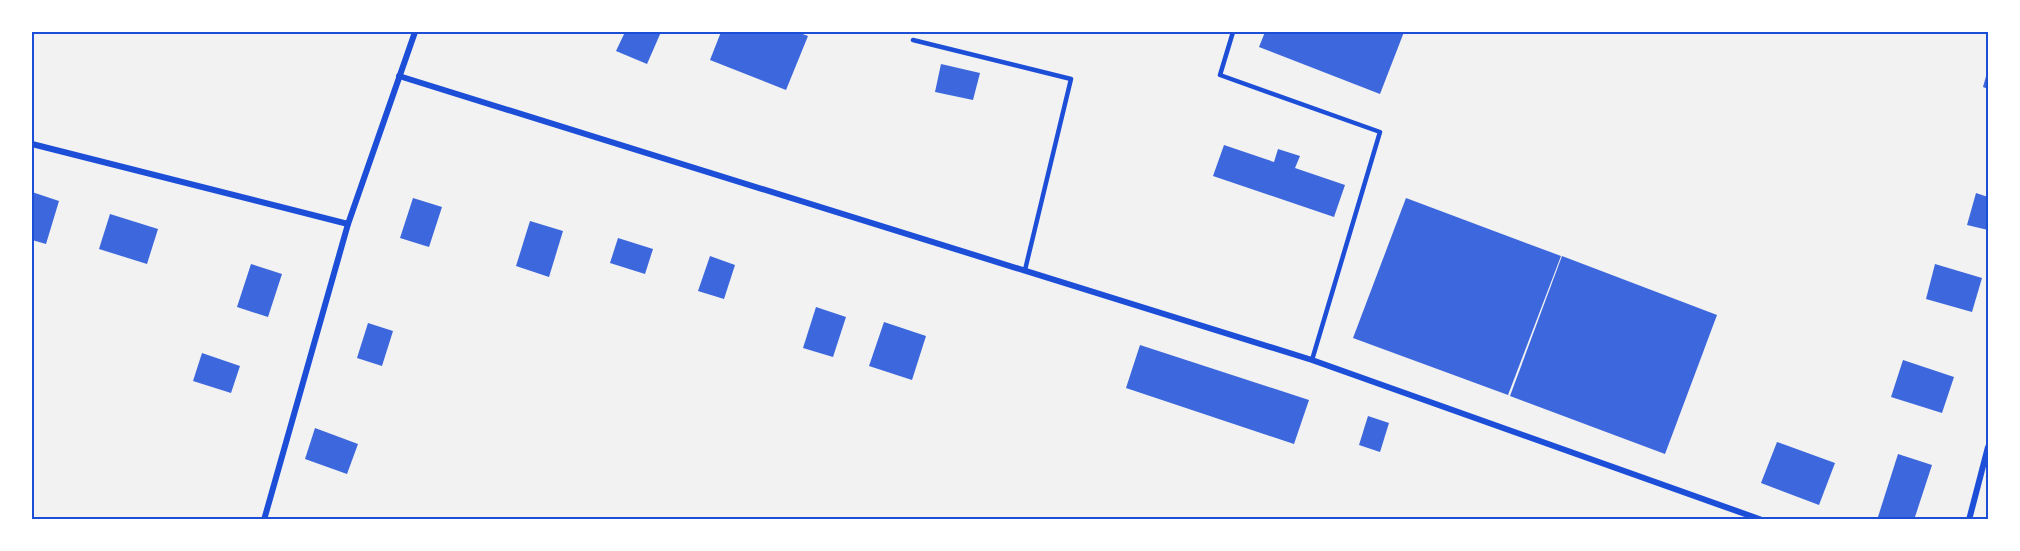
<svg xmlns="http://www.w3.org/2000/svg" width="2020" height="551" font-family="'Fira Sans Condensed',sans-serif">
  <rect width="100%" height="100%" fill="#f2f2f2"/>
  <g fill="#3d67dc">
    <path d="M625,32H661L647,64L616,51Z"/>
    <path d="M721,32H797L808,36L786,90L710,60Z"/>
    <path d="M1265,32H1404L1380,94L1259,47Z"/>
    <path d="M941,64L980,73L973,100L935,92Z"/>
    <path d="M1988,69V89L1983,87Z"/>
    <path d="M1224,145L1274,162L1278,149L1300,156L1295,168L1345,185L1334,217L1213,176Z"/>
    <path d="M32,192L59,201L46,244L32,240Z"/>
    <path d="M1976,193L1988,197V230L1967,225Z"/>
    <path d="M413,198L442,207L429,247L400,238Z"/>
    <path d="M1406,198L1561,256L1508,395L1353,338Z"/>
    <path d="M110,214L158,229L147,264L99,249Z"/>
    <path d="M530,221L563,231L549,277L516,266Z"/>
    <path d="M618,238L653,249L645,274L610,263Z"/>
    <path d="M710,256L735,265L724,299L698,291Z"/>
    <path d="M1562,256L1717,315L1665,454L1510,396Z"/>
    <path d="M251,264L282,274L268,317L237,307Z"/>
    <path d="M1935,264L1982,278L1972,312L1926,299Z"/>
    <path d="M816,307L846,317L833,357L803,348Z"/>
    <path d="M884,322L926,336L912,380L869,366Z"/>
    <path d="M368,323L393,331L382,366L357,358Z"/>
    <path d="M1140,345L1309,400L1294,444L1126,388Z"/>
    <path d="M202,353L240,366L231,393L193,381Z"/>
    <path d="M1903,360L1954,377L1942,413L1891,397Z"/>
    <path d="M1368,416L1389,423L1380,452L1359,445Z"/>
    <path d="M315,428L358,444L347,474L305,459Z"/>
    <path d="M1777,442L1835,463L1819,505L1761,483Z"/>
    <path d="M1898,454L1932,465L1914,520H1877Z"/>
  </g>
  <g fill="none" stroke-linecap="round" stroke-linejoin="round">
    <g stroke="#1d4ed8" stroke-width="4.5">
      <path d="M1233,32L1220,75L1380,132L1312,360"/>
      <path d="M913,40L1071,79L1025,270"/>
    </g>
    <g stroke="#1d4ed8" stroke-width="6">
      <path d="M399,76L1312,360L1762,520"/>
      <path d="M32,144L348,224"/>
      <path d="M264,520L348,224L415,32"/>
      <path d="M1969,520L1988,447"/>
    </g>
  </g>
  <rect width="2020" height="551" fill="none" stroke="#ffffff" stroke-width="66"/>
  <rect x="33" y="33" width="1954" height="485" fill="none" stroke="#1d4ed8" stroke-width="2"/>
</svg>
